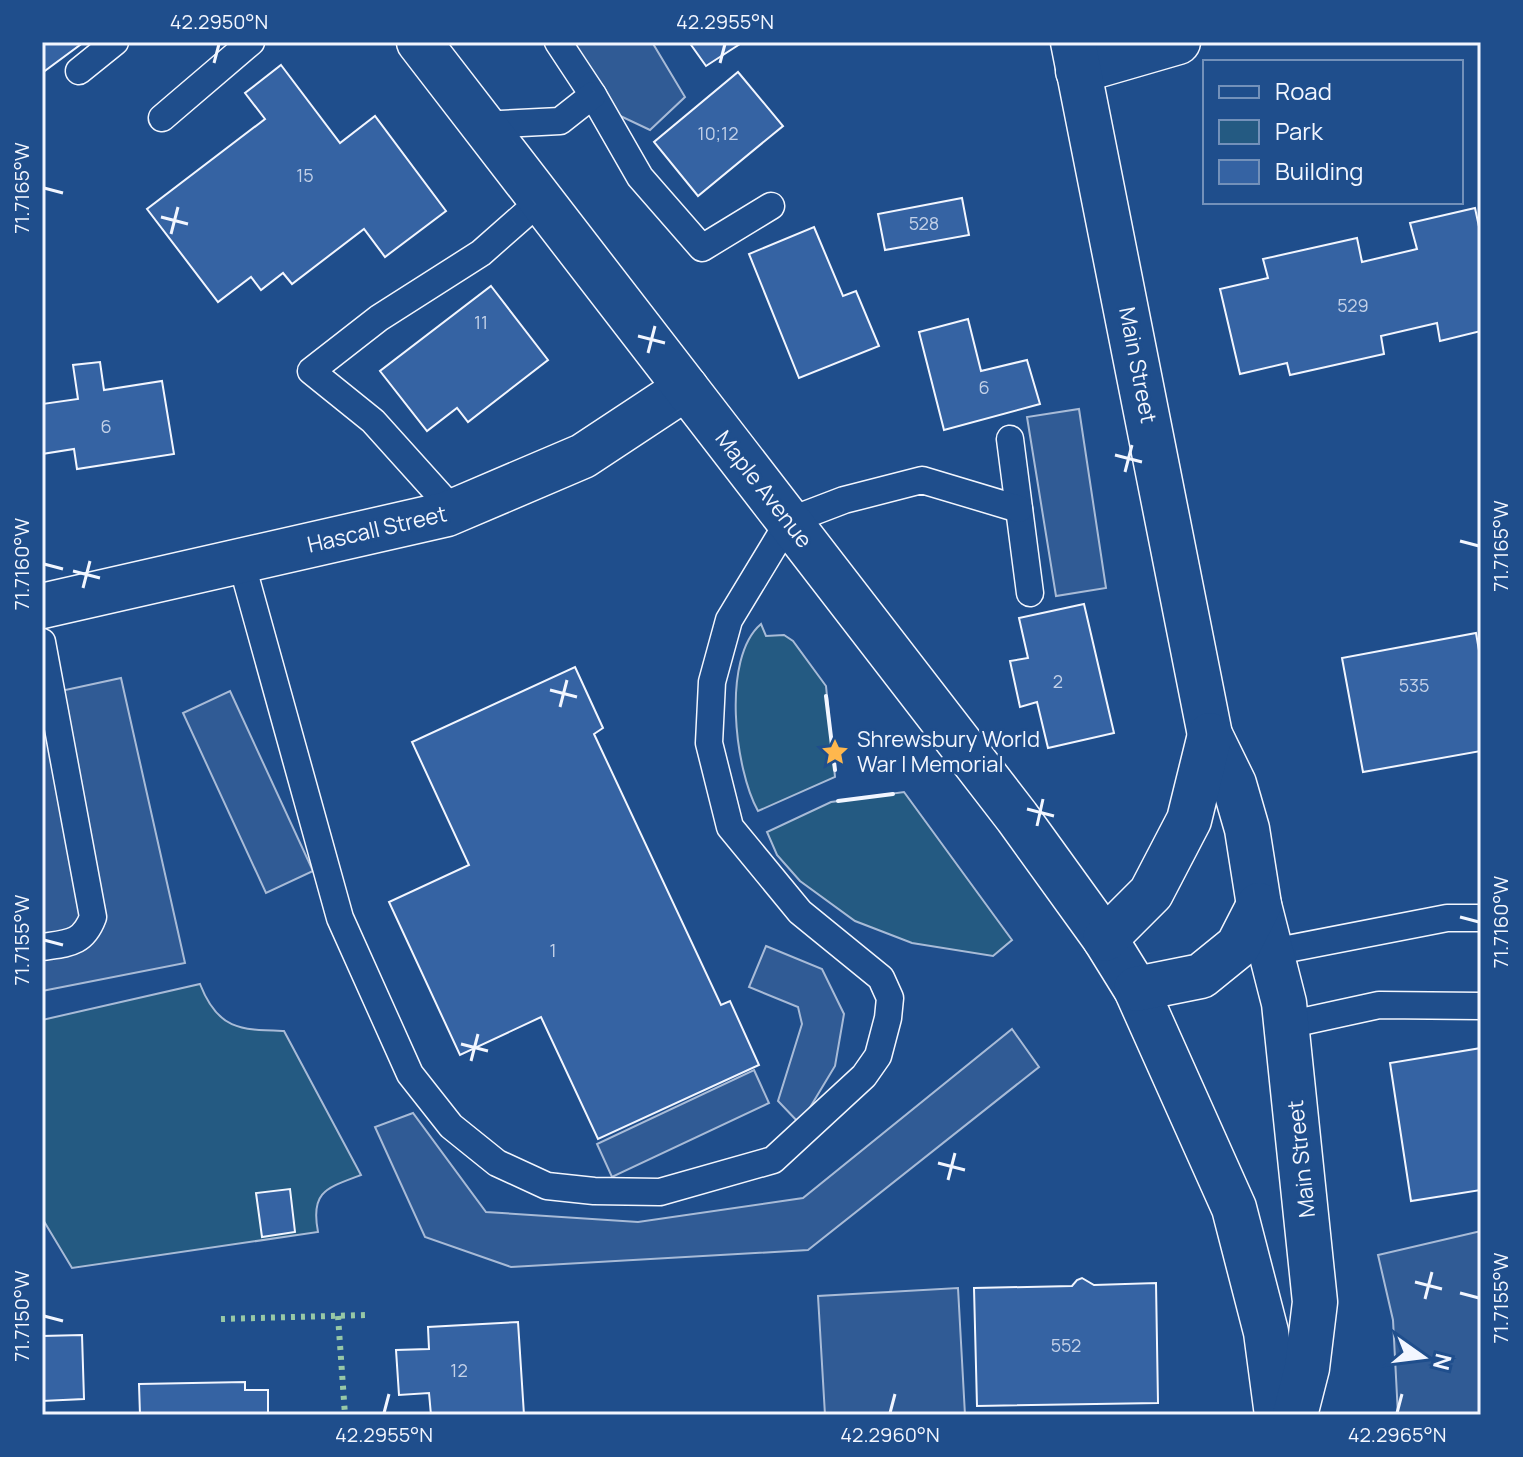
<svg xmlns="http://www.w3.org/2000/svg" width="1523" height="1457" font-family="Manrope,sans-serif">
  <rect width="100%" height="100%" fill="#1f4e8c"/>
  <g fill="#245a82" stroke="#a8bbd7" stroke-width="2">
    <path d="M761,624L766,636L784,635L793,641L826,686L835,777L758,811C735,770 721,658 761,624Z"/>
    <path d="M904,792L1012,940L993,956L912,943L855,921L800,881L777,855L767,832L831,802Z"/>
    <path d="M200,984C218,1030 240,1030 284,1031L361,1175C327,1188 310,1191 318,1232L72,1268L42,1218V1020Z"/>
  </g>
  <g fill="#305b95" stroke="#a8bbd7" stroke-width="2">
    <path d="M545,42H652L685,97L650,130L580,97Z"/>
    <path d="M1079,409L1106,588L1056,596L1027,417Z"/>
    <path d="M121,678L185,963L42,991V695Z"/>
    <path d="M230,691L313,871L266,893L183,713Z"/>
    <path d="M766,946L822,969L844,1014L835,1066L800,1124L778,1101L802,1024L798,1007L749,987Z"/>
    <path d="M1012,1029L1039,1067L808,1250L511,1267L425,1237L375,1127L413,1113L486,1212L638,1222L803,1198Z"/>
    <path d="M754,1070L769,1103L612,1177L597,1144Z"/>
    <path d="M1481,1231V1415H1398L1393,1320L1378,1255Z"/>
    <path d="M958,1288L965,1415H825L818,1296Z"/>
  </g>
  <g fill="#3563a3" stroke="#f2f6ff" stroke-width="2">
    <path d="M42,42H84L42,73Z"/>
    <path d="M689,42H743L706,66Z"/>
    <path d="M281,65L340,143L375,116L446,211L385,257L364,229L292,284L283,273L261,290L251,277L218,302L147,209L265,119L245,93Z"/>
    <path d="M738,72L783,126L698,196L654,142Z"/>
    <path d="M962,198L969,235L885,250L878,214Z"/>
    <path d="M1475,208L1481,236V331L1440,341L1437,323L1381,336L1384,354L1290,375L1287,363L1240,374L1220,289L1268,278L1263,259L1357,238L1362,262L1417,249L1410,223Z"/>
    <path d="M814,227L843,296L856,291L879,346L799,378L749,254Z"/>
    <path d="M491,286L548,360L468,422L457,408L427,431L380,371Z"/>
    <path d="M968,319L981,371L1027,360L1040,404L944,430L919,332Z"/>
    <path d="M100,362L104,390L162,381L174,454L77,469L74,449L42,454V400L43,404L78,399L73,365Z"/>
    <path d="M1084,604L1114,733L1048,748L1037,702L1020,707L1010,661L1028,658L1019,618Z"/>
    <path d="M1476,633L1481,662V751L1363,772L1342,658Z"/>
    <path d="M575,667L603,728L594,734L721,1005L730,1001L759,1065L598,1139L541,1017L460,1055L389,902L469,865L412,742Z"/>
    <path d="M1481,1048V1190L1411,1201L1390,1063Z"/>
    <path d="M290,1189L295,1232L262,1237L256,1193Z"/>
    <path d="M1082,1278L1094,1285L1156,1283L1158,1403L977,1406L974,1288L1072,1286L1077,1280Z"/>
    <path d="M518,1322L524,1415H431L429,1393L399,1395L396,1350L429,1349L428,1327Z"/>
    <path d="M82,1335L84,1399L42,1401V1336Z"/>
    <path d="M245,1382V1390H268V1415H140L139,1384Z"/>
  </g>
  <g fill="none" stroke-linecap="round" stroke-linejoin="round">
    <g stroke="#f2f6ff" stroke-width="29">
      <g id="service">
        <path d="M558,42L593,95L640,177L702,248L771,206"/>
        <path d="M79,71L115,42"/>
        <path d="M162,118L251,42"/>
        <path d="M481,125L560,121L593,95"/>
        <path d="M1010,439L1030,593"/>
        <path d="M454,511L373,421L311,371L379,318L481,253L540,201"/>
        <path d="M241,561L340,918L410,1074L451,1126L497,1163L547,1186L594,1191L660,1192L773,1160L864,1076L878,1056L888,1018L890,998L881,978L800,912L730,827L709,743L712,682L729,620L789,521L844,500L922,480L1019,509"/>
        <path d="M42,642L93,917C83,944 68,943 42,947"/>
        <path d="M1272,952L1447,918H1481"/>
        <path d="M1287,1025L1379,1005L1481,1006"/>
      </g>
    </g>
    <g stroke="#f2f6ff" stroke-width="47">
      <g id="minor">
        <path d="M1078,71L1178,42"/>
        <path d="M42,606L447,514L583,456L686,388"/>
      </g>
    </g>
    <g stroke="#f2f6ff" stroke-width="47">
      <g id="secondary">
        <path d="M419,42L1017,817L1105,939L1136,989L1234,1208L1266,1332L1277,1415"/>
        <path d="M1073,42L1210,735L1234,784L1247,829L1259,905L1284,1003L1315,1302L1307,1368L1295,1415"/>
        <path d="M1105,939L1151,893L1189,820L1210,735"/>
        <path d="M1136,989L1201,976L1238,946L1259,905"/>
      </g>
    </g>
    <use href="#service" stroke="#1f4e8c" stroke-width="26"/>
    <use href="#minor" stroke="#1f4e8c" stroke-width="44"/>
    <use href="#secondary" stroke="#1f4e8c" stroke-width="44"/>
    <g stroke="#97c8a6" stroke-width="6" stroke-dasharray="4 6" stroke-linecap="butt">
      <path d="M338,1316L345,1415"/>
      <path d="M221,1319L366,1315"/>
    </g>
    <g stroke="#f2f6ff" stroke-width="4">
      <path d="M826,696L835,770"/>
      <path d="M838,801L893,794"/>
    </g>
  </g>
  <path fill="none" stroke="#f2f6ff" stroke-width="3" d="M214,63L219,44M720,63L725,44M44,188L63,193M161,217L188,224M171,234L178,207M638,336L665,343M648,353L655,326M1115,455L1142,462M1125,472L1132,445M1460,541L1479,546M44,564L63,569M73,571L100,578M83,588L90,561M550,690L577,697M560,707L567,680M1027,809L1054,816M1037,826L1043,799M1460,917L1479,922M44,940L63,945M461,1044L488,1051M471,1061L478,1034M938,1163L965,1170M948,1180L955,1153M1415,1282L1442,1289M1460,1293L1479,1298M1425,1299L1432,1272M44,1316L63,1321M384,1413L389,1394M890,1413L895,1394M1397,1413L1402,1394"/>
  <defs>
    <g id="sight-bare" transform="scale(2.16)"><path d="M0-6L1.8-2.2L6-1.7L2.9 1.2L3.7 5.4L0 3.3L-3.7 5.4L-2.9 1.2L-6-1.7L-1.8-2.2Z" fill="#ffb74d" stroke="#1f4e8c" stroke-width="2.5" paint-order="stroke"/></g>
  </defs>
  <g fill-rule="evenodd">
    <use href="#sight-bare" x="835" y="752"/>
  </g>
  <g text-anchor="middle" stroke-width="6" stroke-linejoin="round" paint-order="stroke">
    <g font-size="18" fill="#c3d1e8">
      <text x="718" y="140">10;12</text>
      <text x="305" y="182">15</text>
      <text x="924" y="230">528</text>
      <text x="1353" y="312">529</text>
      <text x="481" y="329">11</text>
      <text x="984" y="394">6</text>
      <text x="106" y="433">6</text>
      <text x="1058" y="688">2</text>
      <text x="1414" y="692">535</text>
      <text x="553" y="957">1</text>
      <text x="1066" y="1352">552</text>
      <text x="459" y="1377">12</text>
    </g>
    <g font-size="22" fill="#f2f6ff" stroke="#1f4e8c">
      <text transform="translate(1138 365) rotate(79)" y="8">Main Street</text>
      <text transform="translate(764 489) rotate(52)" y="8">Maple Avenue</text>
      <text transform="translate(377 529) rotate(-13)" y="8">Hascall Street</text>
      <text transform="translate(1301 1159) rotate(-96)" y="8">Main Street</text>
    </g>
    <g font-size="22" fill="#f2f6ff" stroke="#1f4e8c" text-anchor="start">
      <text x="857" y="747">Shrewsbury World<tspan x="857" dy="25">War I Memorial</tspan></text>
    </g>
  </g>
  <rect width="1523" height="1457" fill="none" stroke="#1f4e8c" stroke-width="88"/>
  <rect x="1203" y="60" width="260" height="144" fill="#1f4e8c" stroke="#7391ba" stroke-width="2"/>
  <rect x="1219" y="86" width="40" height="12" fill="#1f4e8c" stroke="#7391ba" stroke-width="2"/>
  <text x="1275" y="100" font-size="24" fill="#f2f6ff">Road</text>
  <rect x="1219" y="120" width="40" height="24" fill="#245a82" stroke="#7391ba" stroke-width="2"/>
  <text x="1275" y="140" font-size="24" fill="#f2f6ff">Park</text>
  <rect x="1219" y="160" width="40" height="24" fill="#3563a3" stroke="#7391ba" stroke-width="2"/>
  <text x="1275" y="180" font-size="24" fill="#f2f6ff">Building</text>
  <g transform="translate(1423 1357) rotate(104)" stroke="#1f4e8c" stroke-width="6" paint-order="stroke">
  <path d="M0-6L14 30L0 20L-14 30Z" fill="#f2f6ff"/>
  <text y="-12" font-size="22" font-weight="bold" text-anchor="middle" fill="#f2f6ff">N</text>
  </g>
  <rect x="44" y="44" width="1435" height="1369" fill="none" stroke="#f2f6ff" stroke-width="3"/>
  <g font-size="20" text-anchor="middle" fill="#f2f6ff">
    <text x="219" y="29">42.2950°N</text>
    <text x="725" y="29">42.2955°N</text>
    <text transform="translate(22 188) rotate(-90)" y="7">71.7165°W</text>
    <text transform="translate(1501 546) rotate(-90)" y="7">71.7165°W</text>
    <text transform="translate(22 564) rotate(-90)" y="7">71.7160°W</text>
    <text transform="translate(1501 922) rotate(-90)" y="7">71.7160°W</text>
    <text transform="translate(22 940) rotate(-90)" y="7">71.7155°W</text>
    <text transform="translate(1501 1298) rotate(-90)" y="7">71.7155°W</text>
    <text transform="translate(22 1316) rotate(-90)" y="7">71.7150°W</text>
    <text x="384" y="1442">42.2955°N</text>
    <text x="890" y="1442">42.2960°N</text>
    <text x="1397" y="1442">42.2965°N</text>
  </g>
</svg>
